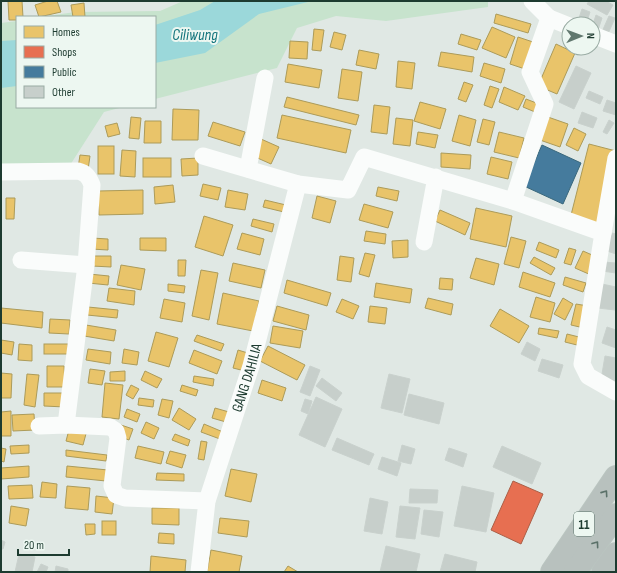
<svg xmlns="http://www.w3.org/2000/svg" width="617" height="573" font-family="'Sofia Sans Condensed',sans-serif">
  <rect width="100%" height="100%" fill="#e0e8e4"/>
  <g fill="#c7e3cd">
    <path d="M183,1H488V7L386,21L336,16L297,28L277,68L155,99V17H41L75,12L160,11Z"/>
    <path d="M17,21V107H123L104,112L65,173L1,166V23Z"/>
  </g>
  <g fill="#9bd8da">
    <path d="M215,1H312L259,14L205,53L155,63V25L200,10Z"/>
    <path d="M17,40V86L1,88V41Z"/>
  </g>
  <g fill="#e9c46a" stroke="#ac9b59">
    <path d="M8,1H22L23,17H17V20H9Z"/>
    <path d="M48,1H57L61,12L39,17L35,5Z"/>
    <path d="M84,3L85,17H73L71,5Z"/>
    <path d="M496,14L531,24L528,33L494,23Z"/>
    <path d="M492,27L515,37L506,58L482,48Z"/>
    <path d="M314,29L324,30L321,51L312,50Z"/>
    <path d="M334,32L346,35L342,50L330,47Z"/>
    <path d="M461,34L481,40L477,50L458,44Z"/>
    <path d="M518,37L536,43L528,70L510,64Z"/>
    <path d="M290,41L308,42L307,59L289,58Z"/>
    <path d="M556,44L575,53L557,94L538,86Z"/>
    <path d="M359,50L379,54L376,69L356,65Z"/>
    <path d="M441,52L474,57L472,72L438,66Z"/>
    <path d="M398,61L415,63L412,89L396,87Z"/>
    <path d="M484,63L505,69L501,83L480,76Z"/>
    <path d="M288,64L322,70L319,88L285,82Z"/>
    <path d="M342,69L362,72L358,101L338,98Z"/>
    <path d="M464,82L473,85L466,102L458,99Z"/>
    <path d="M490,86L499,89L492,108L484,105Z"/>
    <path d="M504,87L525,96L518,110L499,102Z"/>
    <path d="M287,97L359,115L356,125L284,107Z"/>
    <path d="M526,99L539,104L535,112L523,107Z"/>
    <path d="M420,102L446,109L440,129L414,121Z"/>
    <path d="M374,105L390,107L387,134L371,132Z"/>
    <path d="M173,109L199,110L198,140H172Z"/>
    <path d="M282,115L351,130L346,153L277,138Z"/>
    <path d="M459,115L476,120L470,146L452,141Z"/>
    <path d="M545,116L568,124L560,147L537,139Z"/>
    <path d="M131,117L141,118L139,139L129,138Z"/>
    <path d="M396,118L413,120L410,146L393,144Z"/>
    <path d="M483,119L495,122L489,145L477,142Z"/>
    <path d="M145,121H161V143H144Z"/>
    <path d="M213,122L245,132L240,146L208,136Z"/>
    <path d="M117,123L120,134L108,137L105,126Z"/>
    <path d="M574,128L586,134L578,151L566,145Z"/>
    <path d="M418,132L438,135L435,148L416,144Z"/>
    <path d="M499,132L524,138L519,158L494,152Z"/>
    <path d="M261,139L279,147L271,164L253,156Z"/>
    <path d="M589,144L616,151L598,227L570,219Z"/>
    <rect x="98" y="146" width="16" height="28"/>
    <path d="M122,150L136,151L135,177L120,176Z"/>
    <path d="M441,153L471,155L470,169L441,167Z"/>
    <path d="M80,155L90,156L88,170L78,168Z"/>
    <path d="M491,157L512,162L508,179L487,174Z"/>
    <rect x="143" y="158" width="28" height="19"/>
    <path d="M198,158V175L182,176L181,159Z"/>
    <path d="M203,184L221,188L218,200L200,196Z"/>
    <path d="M173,185L175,202L155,204L154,187Z"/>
    <path d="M378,187L399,191L397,201L376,196Z"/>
    <path d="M143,190V214L99,215L98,191Z"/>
    <path d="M228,190L248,194L245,210L225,207Z"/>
    <path d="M317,196L336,201L330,223L312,218Z"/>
    <path d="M6,198H15L14,219H6Z"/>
    <path d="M265,200L286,205L284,212L263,207Z"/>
    <path d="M364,204L393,212L388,228L359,220Z"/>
    <path d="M476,208L512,216L506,247L470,239Z"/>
    <path d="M440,210L470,223L465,235L435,221Z"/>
    <path d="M204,216L233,225L223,256L195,247Z"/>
    <path d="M253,219L274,224L272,232L251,226Z"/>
    <path d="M366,231L386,234L385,244L364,241Z"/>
    <path d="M242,233L264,239L260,255L237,249Z"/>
    <path d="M511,237L526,241L519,268L504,264Z"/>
    <path d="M92,238L108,239V250L91,249Z"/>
    <path d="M140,238H166V251L140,250Z"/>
    <path d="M408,240V257L393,258L392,241Z"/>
    <path d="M539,242L559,250L556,258L536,250Z"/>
    <path d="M569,248L576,250L571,265L564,263Z"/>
    <path d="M583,251L599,258L591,275L575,268Z"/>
    <path d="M365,253L375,255L369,277L359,274Z"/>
    <path d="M92,256H111V267L92,266Z"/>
    <path d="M340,256L354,258L351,282L337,280Z"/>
    <path d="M534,257L555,268L551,275L530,263Z"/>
    <path d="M476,258L499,264L494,285L470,278Z"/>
    <path d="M178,260H186L185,276H178Z"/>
    <path d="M233,263L265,270L261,288L229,281Z"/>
    <path d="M121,265L145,269L141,290L117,285Z"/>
    <path d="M201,270L218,273L209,320L192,316Z"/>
    <path d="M523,272L555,283L550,297L519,287Z"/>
    <path d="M89,274L109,276L108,285L88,283Z"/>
    <path d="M565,277L586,283L583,292L563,285Z"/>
    <path d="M440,278L453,279L452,290L439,289Z"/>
    <path d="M287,280L331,293L327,306L284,293Z"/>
    <path d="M376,283L412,289L410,303L374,297Z"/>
    <path d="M168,284L185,286L184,293L168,291Z"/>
    <path d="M109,288L135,291L134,305L107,301Z"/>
    <path d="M223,293L259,301L253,331L217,324Z"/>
    <path d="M536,297L555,303L550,322L530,317Z"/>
    <path d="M428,298L453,304L451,315L425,308Z"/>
    <path d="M563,298L573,304L565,320L554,314Z"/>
    <path d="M164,299L185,303L182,322L160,318Z"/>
    <path d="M342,299L359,306L353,319L336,312Z"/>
    <path d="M576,304L588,306L584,328L571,325Z"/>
    <path d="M277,306L309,315L306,330L273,321Z"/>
    <path d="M370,306L387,308L385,324L368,322Z"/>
    <path d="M88,307L118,310L117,318L87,315Z"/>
    <path d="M1,308L43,312L42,328L1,323Z"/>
    <path d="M500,309L529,326L519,343L490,326Z"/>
    <path d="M50,319L70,320L69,334L49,333Z"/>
    <path d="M86,325L116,330L114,341L84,336Z"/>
    <path d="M273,326L303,331L300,348L270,343Z"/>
    <path d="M539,328L559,331L557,338L538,334Z"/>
    <path d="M156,332L178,338L169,367L148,361Z"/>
    <path d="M567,334L579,337L577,345L565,342Z"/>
    <path d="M197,335L224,344L221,351L194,341Z"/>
    <path d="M1,340L14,342L12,355L1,353Z"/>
    <path d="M19,344L32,345V361L18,360Z"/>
    <rect x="44" y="344" width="24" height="10"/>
    <path d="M268,346L305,365L297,380L260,361Z"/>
    <path d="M88,349L111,352L110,364L86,360Z"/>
    <path d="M124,349L139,352L137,365L122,363Z"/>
    <path d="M194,350L222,361L217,374L189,363Z"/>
    <path d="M238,350L251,354L245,371L233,368Z"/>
    <path d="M47,366H64L65,387H47Z"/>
    <path d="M90,369L105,371L102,385L88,383Z"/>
    <path d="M125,371V381H110V372Z"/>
    <path d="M145,371L162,379L157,388L141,380Z"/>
    <path d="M1,373L12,374L11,398H1Z"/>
    <path d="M27,374L39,375L35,407L24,405Z"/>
    <path d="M194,376L214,379L213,386L193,382Z"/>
    <path d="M262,380L286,388L282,401L258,393Z"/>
    <path d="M105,383L123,385L119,419L102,417Z"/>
    <path d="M131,385L139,389L133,399L126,395Z"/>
    <path d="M182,385L198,390L196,396L180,391Z"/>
    <path d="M44,393H66L65,407L44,406Z"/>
    <path d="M139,398L154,400L153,407L138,405Z"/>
    <path d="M162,399L173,401L169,418L158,415Z"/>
    <path d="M179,408L196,419L189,430L172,420Z"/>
    <path d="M215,408L229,412L226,422L212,418Z"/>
    <path d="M127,409L140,414L137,422L124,417Z"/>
    <path d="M11,411V436H1V412Z"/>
    <path d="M34,414L35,430L13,431L12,415Z"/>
    <path d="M146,422L159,428L154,439L141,433Z"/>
    <path d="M204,424L223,432L220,439L201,432Z"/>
    <path d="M121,425L133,429L129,440L118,436Z"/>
    <path d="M70,426L87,430L83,445L66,441Z"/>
    <path d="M175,434L190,440L188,446L172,440Z"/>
    <path d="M201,441L207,442L204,460L198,459Z"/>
    <path d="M29,445V453L11,454L10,446Z"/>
    <path d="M138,446L164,452L161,464L135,458Z"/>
    <path d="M1,448L6,449L4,462L1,461Z"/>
    <path d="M66,450L107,455L106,461L66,456Z"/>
    <path d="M170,451L186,455L182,468L166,463Z"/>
    <path d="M29,466V477L1,479V468Z"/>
    <path d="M67,466L108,470L106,481L66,477Z"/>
    <path d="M231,469L257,474L251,502L225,496Z"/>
    <path d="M157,473L184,474V481L156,480Z"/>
    <path d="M42,482L57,484L56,498L40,497Z"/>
    <path d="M32,485L33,498L9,499L8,486Z"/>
    <path d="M67,486L90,488L88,510L65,508Z"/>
    <path d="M96,496L114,498L112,514L95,512Z"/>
    <path d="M11,506L29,509L26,526L9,523Z"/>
    <path d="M152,508H179V525L152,524Z"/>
    <path d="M220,518L249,521L247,537L218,533Z"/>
    <rect x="102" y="521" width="14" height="14"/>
    <path d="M85,524H95V534L86,535Z"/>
    <path d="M159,533L174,534V544L158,543Z"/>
    <path d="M211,550L242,556L239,572H207Z"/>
    <path d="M151,556L186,560L185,572H150Z"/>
    <path d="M288,566L298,572H284Z"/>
  </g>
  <path fill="#e76f51" stroke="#aa5f47" d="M513,481L543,494L521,544L491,530Z"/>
  <path fill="#457b9d" stroke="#39687c" d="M542,145L581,163L563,204L524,186Z"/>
  <g fill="#c7cfcb" stroke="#c9d1cd">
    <path d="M589,1H606L613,5L607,15L587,4Z"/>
    <path d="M582,9L590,12L586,24H577Z"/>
    <path d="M596,15L602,18L597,33L593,31V24Z"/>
    <path d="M609,16L615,18L607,36L601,34Z"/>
    <path d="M576,66L591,73L574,109L559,102Z"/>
    <path d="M589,91L603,97L600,104L586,98Z"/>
    <path d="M607,100L616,103V115L603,111Z"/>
    <path d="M582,112L597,118L593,128L578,123Z"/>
    <path d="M609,120L614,123L607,134L603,132Z"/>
    <path d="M612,233L616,234V254L607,251Z"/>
    <path d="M603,262L616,263V273L602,271Z"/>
    <path d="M602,284L616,287L615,310L598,308Z"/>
    <path d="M607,327L616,330V348L602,343Z"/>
    <path d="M527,342L540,349L535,361L521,354Z"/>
    <path d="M605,356L616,358V383L601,380Z"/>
    <path d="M542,359L563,365L559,378L538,371Z"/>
    <path d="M310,366L320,370L310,396L300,392Z"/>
    <path d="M389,374L410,379L402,413L381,408Z"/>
    <path d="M322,378L342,393L336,401L316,386Z"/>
    <path d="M409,394L444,403L439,424L404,415Z"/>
    <path d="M316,397L342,409L325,447L299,435Z"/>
    <path d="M305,399L312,401L308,414L301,411Z"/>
    <path d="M337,438L374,454L369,465L332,450Z"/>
    <path d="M402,445L415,449L411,464L398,461Z"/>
    <path d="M502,446L541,463L532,484L493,467Z"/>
    <path d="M449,448L467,454L463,467L445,460Z"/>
    <path d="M382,457L401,463L397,476L378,469Z"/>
    <path d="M462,486L494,493L486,532L454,526Z"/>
    <path d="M410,489L438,490L437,503H409Z"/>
    <path d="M370,498L388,502L382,534L364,531Z"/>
    <path d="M400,506L420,508L415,539L396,537Z"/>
    <path d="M424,510L443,512L439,537L421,534Z"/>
    <path d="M1,540L5,542L3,549H1Z"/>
    <path d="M386,546L420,554L416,572H380Z"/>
    <path d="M19,554L35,557L32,572H15Z"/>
    <path d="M445,554L477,562L475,572H440Z"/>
    <path d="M41,564L48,567L46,572H37Z"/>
    <path d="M56,566L68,569V572H55Z"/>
  </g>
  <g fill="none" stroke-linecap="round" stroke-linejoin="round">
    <g stroke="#bac5c0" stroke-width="24">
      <g id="highway">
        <path d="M552,572L616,477"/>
        <path d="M575,572L616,515"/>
        <path d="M603,572L616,554"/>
      </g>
    </g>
    <g stroke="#fafcfb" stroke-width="17">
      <path d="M532,1L549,18"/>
      <path d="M593,35L616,44"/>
      <path d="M203,156L298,184L348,190L364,157L513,201L603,233L582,364L588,376L616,392"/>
      <path d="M248,169L265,78"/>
      <path d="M1,172L78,171C86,173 89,177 92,185L86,265L66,425"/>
      <path d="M513,201L545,104L530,72L549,18L569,26"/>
      <path d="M603,233L616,158"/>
      <path d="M424,242L436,177"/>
      <path d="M21,260L86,265"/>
      <path d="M39,426L66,425L110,427L116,431L118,438L112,486L116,495L125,498L207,501"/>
      <path id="s1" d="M199,572L207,501L251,366L298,184"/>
    </g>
    <use href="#highway" stroke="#b8c1be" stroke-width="22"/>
  </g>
  <defs><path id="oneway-chevron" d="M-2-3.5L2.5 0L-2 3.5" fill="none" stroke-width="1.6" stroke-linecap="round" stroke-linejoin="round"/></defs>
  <g stroke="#5b7169">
    <use href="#oneway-chevron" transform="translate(605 493) rotate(-55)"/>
    <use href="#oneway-chevron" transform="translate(596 544) rotate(-54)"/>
  </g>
  <g text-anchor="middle" stroke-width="4" stroke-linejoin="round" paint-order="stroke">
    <rect fill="#edf7f1" stroke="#5b736a" stroke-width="1" x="574" y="512" width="20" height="24" rx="3"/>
    <g font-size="14" font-weight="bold" fill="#1d3b30">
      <text x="584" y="529">11</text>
    </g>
    <g font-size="15" fill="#1d3b30" stroke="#edf7f1">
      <text dy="5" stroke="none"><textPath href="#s1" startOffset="201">GANG DAHILIA</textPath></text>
    </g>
    <g font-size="16" font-style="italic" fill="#12747c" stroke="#edf7f1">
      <text x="195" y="40">Ciliwung</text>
    </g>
  </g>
  <rect width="617" height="573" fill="none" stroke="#1d3b30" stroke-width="4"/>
  <rect x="16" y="16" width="140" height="92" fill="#edf7f1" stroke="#9aaca4"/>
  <rect x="24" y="26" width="20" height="12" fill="#e9c46a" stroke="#9aaca4"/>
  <text x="52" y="36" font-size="12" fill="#1d3b30">Homes</text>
  <rect x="24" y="46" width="20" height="12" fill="#e76f51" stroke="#9aaca4"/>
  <text x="52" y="56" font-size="12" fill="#1d3b30">Shops</text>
  <rect x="24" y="66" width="20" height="12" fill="#457b9d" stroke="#9aaca4"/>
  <text x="52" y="76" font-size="12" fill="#1d3b30">Public</text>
  <rect x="24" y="86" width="20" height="12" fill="#c7cfcb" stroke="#9aaca4"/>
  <text x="52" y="96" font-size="12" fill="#1d3b30">Other</text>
  <g transform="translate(581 36) rotate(89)"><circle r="19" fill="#edf7f1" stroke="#9aaca4"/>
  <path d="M0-3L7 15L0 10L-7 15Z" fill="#61786f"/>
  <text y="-6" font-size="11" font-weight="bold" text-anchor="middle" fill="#1d3b30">N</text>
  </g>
  <path d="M18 549v6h51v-6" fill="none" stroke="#1d3b30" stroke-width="2"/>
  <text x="24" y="549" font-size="12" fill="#1d3b30" stroke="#edf7f1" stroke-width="3" paint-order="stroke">20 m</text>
</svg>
